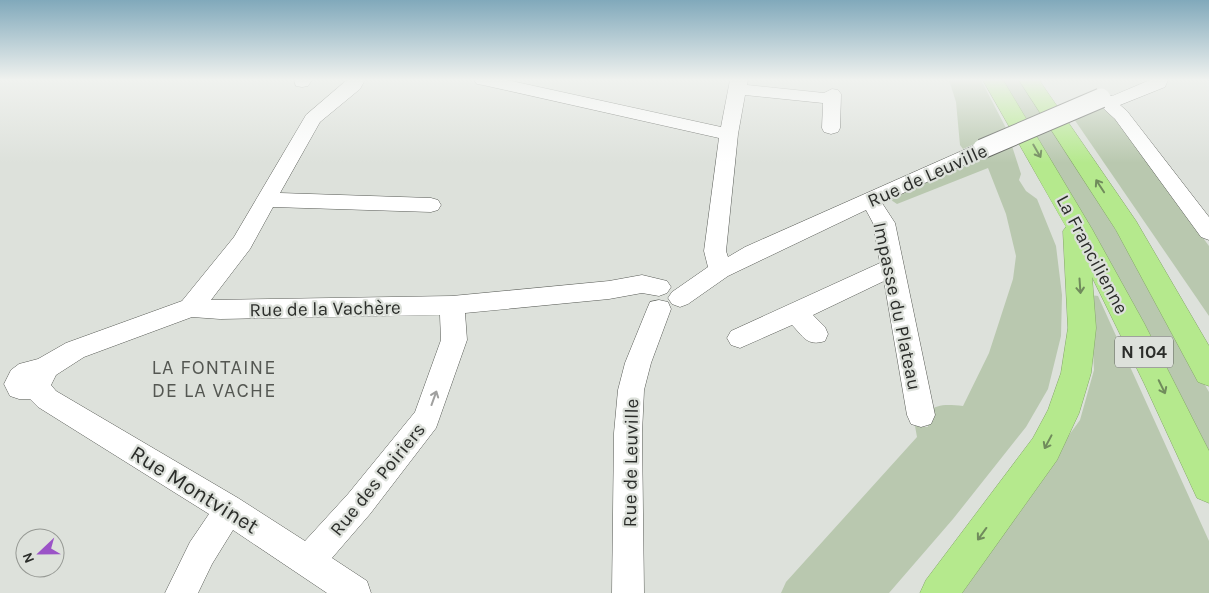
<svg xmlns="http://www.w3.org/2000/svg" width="1209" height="593" font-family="Karla,sans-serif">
  <rect width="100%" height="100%" fill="#dde1db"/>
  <g fill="#b9c8af">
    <path d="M949,80H981L1007,130L963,149L960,145L956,102Z"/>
    <path d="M1001,80H1022L1045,113L1027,122Z"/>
    <path d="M1100,108H1104L1115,119L1209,246V316L1074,119Z"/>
    <path d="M1054,128L1112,223L1209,392V457L1036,136Z"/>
    <path d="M1012,146L1021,174L1019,180L1026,191L1037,199L1056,246L1062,295L1061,336L1048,389L1026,427L953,519L889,593H781L786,582L917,437L915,426L928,427V412C938,403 949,405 963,406L989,353L1013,279L1016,256L1006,214L988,168L897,204L891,200L897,195Z"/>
    <path d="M1090,295L1098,296L1209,541V593H954L1080,420L1094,370Z"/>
  </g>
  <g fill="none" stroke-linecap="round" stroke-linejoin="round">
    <g stroke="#585b56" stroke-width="1">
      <g id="minor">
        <path d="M294,80H312L308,86L302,87L296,86Z"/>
        <path d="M347,80H365L360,89L320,122L280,193L431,198L438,200L441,205L438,210L431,212L273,207L250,249L211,300L452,296L609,281L642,275L667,281L671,287L667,293L659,296L642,293L609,299L465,313L467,340L436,428L370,514L332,558L367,581L371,593H327L233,530L212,564L198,593H165L190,542L209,514L38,407L30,399H19L10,396L4,384L11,370L19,364L38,359L66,343L182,301L234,237L306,115ZM440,315L441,340L415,412L348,494L305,541L238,498L56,391L51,385L56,375L84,357L192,317L220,319Z"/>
        <path d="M474,80H507L721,127L730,80H748L747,85L824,93L832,89L838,90L841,94L840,128L838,132L831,134L824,132L822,128L823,103L745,95L738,134L726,251L728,257L745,247L975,145L982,143L989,145L992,149L989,153L882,203L895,223L935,415L931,424L921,427L911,424L907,415L884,281L813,315L825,327L828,334L825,341C807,347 803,336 792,325L740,348L731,345L727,338L731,331L880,263L873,223L866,210L728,276L688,304L680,307L672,304L668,298L672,292L708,267L704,251L719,138L483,85L477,84Z"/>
        <path d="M1150,80H1168L1165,87L1120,105L1127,111L1209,217V240L1201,237L1115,119L1092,98L1095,94L1101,93L1112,96Z"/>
        <path d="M659,300L668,302L671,309L651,363L644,390L642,433L644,593H612L614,433L618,390L625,363L647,309L650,302Z"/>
      </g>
    </g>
    <g stroke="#85a76a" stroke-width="1">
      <g id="highway">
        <path d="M983,80H1003L1092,229L1144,323L1209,451V503L1197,498L1144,383L1092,277L1096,328L1091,373L1079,413L1057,460L962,593H920L926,580L1033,438L1048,410L1061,373L1068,328L1063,231L1066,227Z"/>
        <path d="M1019,80H1039L1136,221L1209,346V386L1198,382L1116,230Z"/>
      </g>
    </g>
    <use href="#minor" fill="#fff" fill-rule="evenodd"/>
    <use href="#highway" fill="#b5e98d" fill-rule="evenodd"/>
    <g stroke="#585b56" stroke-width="21" stroke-linecap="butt">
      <path id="minor-bridge" d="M982,149L1101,98"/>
    </g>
    <use href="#minor-bridge" stroke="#fff" stroke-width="19"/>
  </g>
  <defs><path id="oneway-shaft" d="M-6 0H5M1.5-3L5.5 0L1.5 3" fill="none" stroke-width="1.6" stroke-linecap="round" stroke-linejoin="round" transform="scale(1.25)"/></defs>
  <g stroke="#708b5c">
    <use href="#oneway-shaft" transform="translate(1037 151) rotate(60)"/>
    <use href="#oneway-shaft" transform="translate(1100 186) rotate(-123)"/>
    <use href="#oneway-shaft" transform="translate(1080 286) rotate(86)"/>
    <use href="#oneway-shaft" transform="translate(1162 387) rotate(64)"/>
    <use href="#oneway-shaft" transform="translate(1048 442) rotate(118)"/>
    <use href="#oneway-shaft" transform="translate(982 534) rotate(126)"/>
  </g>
  <use stroke="#a0a09f" href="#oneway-shaft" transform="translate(434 398) rotate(-70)"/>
  <linearGradient id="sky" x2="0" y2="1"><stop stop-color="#81a9bb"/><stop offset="0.49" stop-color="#f0f2ef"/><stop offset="1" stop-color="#f0f2ef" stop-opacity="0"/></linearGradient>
  <rect width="1209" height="163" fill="url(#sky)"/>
  <g text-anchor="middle" stroke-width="4.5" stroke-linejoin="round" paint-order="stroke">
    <rect fill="#dde1db" stroke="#60635f" stroke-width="1" x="1115" y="336.5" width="58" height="31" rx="4"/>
    <g font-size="18" font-weight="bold" fill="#2b2d2a">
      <text x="1144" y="358">N 104</text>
    </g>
    <g font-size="19" fill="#2b2d2a" stroke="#dde1db">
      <text transform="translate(927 175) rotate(-24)" y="7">Rue de Leuville</text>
      <text transform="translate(1093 254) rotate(62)" y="7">La Francilienne</text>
      <text transform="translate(898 306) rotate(78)" y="7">Impasse du Plateau</text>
      <text transform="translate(325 308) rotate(-1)" y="7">Rue de la Vachère</text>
      <text transform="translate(630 463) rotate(-89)" y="7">Rue de Leuville</text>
      <text transform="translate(377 479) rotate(-51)" y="7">Rue des Poiriers</text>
    </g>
    <g font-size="20" letter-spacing="1" fill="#545752" stroke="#dde1db">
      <text x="214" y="374">LA FONTAINE<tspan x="214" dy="23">DE LA VACHE</tspan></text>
    </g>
    <g font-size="22" fill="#2b2d2a" stroke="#dde1db">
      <text transform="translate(195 489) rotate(32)" y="8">Rue Montvinet</text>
    </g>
  </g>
  <g transform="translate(40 553) rotate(248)"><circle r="24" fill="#dde1db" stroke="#969994"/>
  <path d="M0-4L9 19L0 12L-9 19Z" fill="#9b53c7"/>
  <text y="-8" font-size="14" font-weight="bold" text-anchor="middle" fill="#2b2d2a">N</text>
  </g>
</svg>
